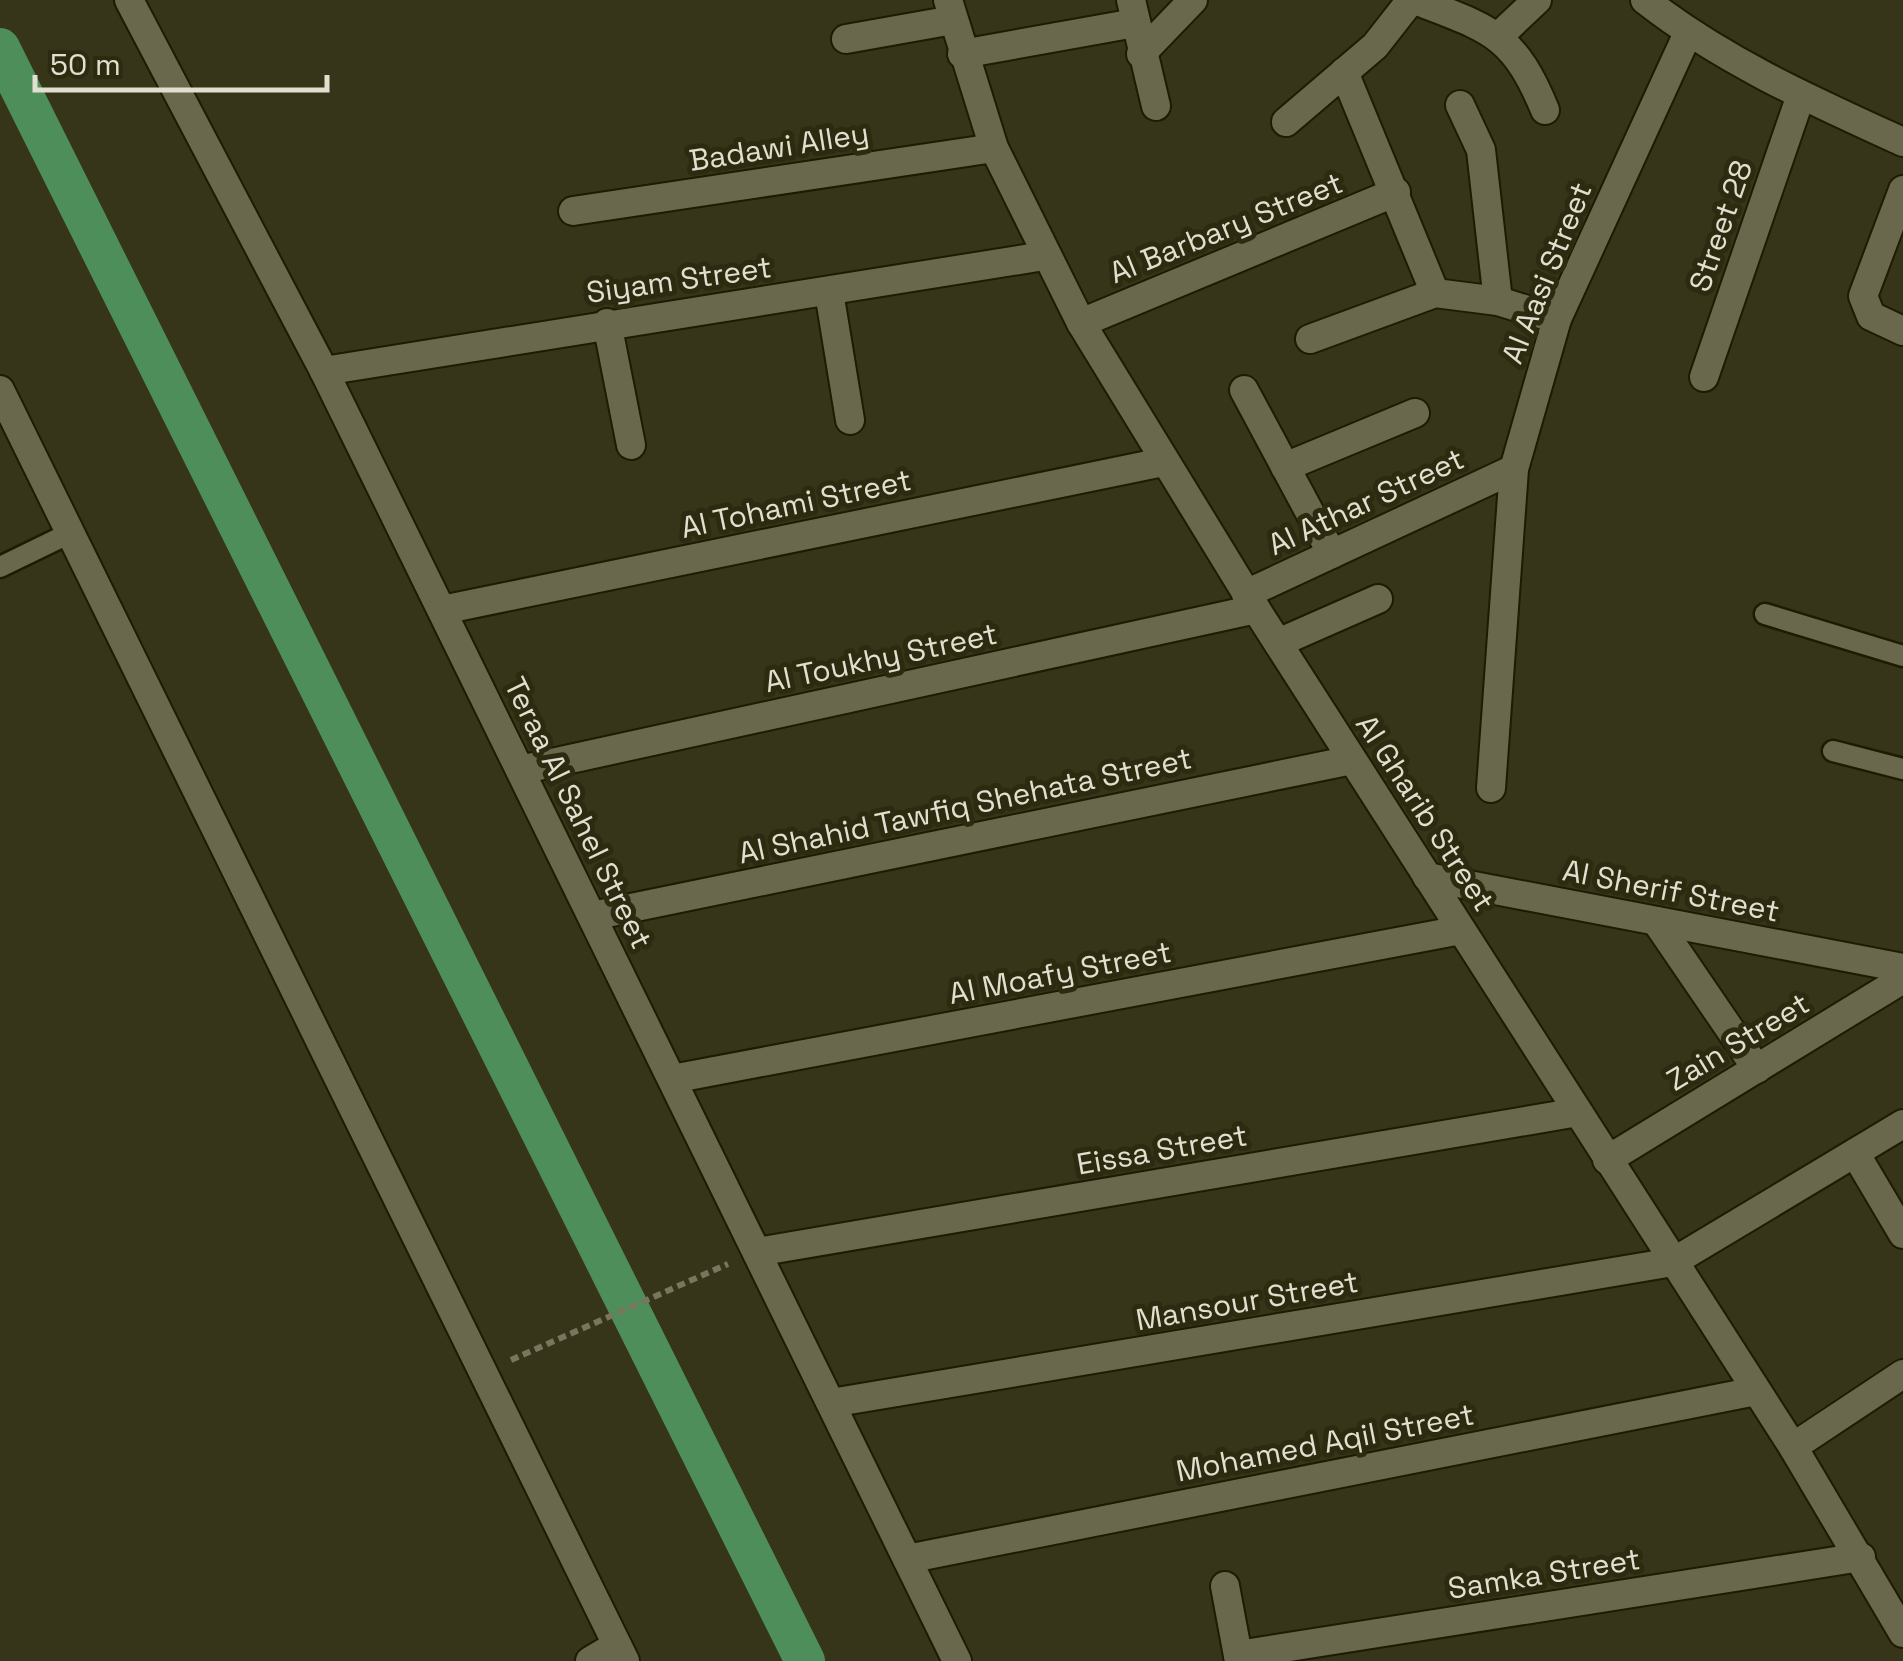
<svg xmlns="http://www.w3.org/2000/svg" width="1903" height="1661" font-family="'Space Grotesk',sans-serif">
  <rect width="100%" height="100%" fill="#363419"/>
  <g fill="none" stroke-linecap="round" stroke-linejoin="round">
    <path stroke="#4e8e5a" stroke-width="40" d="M0,48L805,1661"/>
    <g stroke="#1e1b02" stroke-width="25">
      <g id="service">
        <path d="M0,567L70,533"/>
        <path d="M1765,614L1903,656"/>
        <path d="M1833,751L1903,769"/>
      </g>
    </g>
    <g stroke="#1e1b02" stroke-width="32">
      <g id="minor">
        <path d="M129,0L324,371L957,1661"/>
        <path d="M948,0L994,148L1081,323L1256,609L1793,1447L1903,1633"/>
        <path d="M1131,0L1156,106"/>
        <path d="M1415,0C1489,29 1513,32 1545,110"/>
        <path d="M1645,0C1723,61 1813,101 1903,142"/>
        <path d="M1500,35L1537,0"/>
        <path d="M846,39L953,20"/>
        <path d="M962,54L1135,23"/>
        <path d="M1141,54L1193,0"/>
        <path d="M1344,72L1435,293"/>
        <path d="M1460,105L1481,150L1498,301"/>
        <path d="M1286,122L1375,46L1411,0"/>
        <path d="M1903,190L1863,296L1871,316L1903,331"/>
        <path d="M573,211L994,148"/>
        <path d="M829,292L850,420"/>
        <path d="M607,323L631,445"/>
        <path d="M1081,323L1396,192"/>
        <path d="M1310,339L1435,293L1498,301L1557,319"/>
        <path d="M324,371L1044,256"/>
        <path d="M1704,377L1801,95"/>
        <path d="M0,390L625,1661"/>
        <path d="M1244,390L1332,554"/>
        <path d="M1285,467L1415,413"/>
        <path d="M1246,594L1514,469"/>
        <path d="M442,610L1163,462"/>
        <path d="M1278,643L1378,599"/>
        <path d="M520,770L1256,609"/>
        <path d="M1491,788L1514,469L1557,319L1688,33"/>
        <path d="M1427,877L1903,968"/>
        <path d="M592,916L1352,760"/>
        <path d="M1656,921L1757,1069"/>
        <path d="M672,1079L1461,930"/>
        <path d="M1855,1153L1903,1234"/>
        <path d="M1607,1160L1903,979"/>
        <path d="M757,1252L1578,1112"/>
        <path d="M831,1403L1673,1262L1903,1124"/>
        <path d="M1793,1447L1903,1374"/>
        <path d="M907,1559L1756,1391"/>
        <path d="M1225,1586L1239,1661"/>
        <path d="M1238,1655L1861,1557"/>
        <path d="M590,1661L617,1645"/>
      </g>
    </g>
    <path stroke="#78765f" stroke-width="6" stroke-dasharray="8 5" stroke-linecap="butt" d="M511,1360L728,1264"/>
    <use href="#service" stroke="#6a684c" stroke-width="20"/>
    <use href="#minor" stroke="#6a684c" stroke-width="28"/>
  </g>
  <g text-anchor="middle" stroke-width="10" stroke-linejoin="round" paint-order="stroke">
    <g font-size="30" fill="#e1e0d0" stroke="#2c2a0f">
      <text transform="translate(779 147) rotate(-9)" y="10">Badawi Alley</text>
      <text transform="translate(1721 226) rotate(-71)" y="10">Street 28</text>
      <text transform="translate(1226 228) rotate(-22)" y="10">Al Barbary Street</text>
      <text transform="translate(1547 273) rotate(-68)" y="10">Al Aasi Street</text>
      <text transform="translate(679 280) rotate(-8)" y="10">Siyam Street</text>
      <text transform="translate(1366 502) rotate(-25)" y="10">Al Athar Street</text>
      <text transform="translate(796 504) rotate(-12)" y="10">Al Tohami Street</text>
      <text transform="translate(881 658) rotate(-12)" y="10">Al Toukhy Street</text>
      <text transform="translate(965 806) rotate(-12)" y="10">Al Shahid Tawfiq Shehata Street</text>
      <text transform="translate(578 813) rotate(64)" y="10">Teraa Al Sahel Street</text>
      <text transform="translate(1425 813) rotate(57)" y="10">Al Gharib Street</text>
      <text transform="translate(1671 891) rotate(11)" y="10">Al Sherif Street</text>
      <text transform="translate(1060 973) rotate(-11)" y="10">Al Moafy Street</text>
      <text transform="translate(1738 1042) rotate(-31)" y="10">Zain Street</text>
      <text transform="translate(1162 1150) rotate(-10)" y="10">Eissa Street</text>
      <text transform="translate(1247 1301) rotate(-10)" y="10">Mansour Street</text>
      <text transform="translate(1325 1443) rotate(-11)" y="10">Mohamed Aqil Street</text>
      <text transform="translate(1544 1574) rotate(-9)" y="10">Samka Street</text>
    </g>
  </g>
  <path d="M35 75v15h292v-15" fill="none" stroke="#e1e0d0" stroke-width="5"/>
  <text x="50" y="75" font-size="30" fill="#e1e0d0" stroke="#2c2a0f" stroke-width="8" paint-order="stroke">50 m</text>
</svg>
